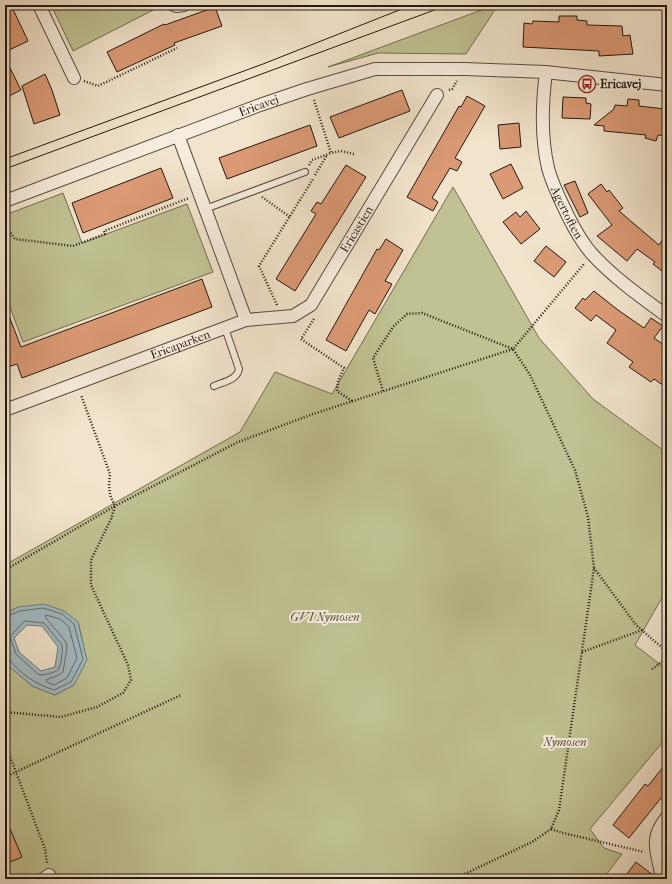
<svg xmlns="http://www.w3.org/2000/svg" width="672" height="884" font-family="'IM FELL French Canon',serif">
  <rect width="100%" height="100%" fill="#f2e4cc"/>
  <filter id="stains"><feTurbulence type="fractalNoise" baseFrequency=".005" numOctaves="4"/><feColorMatrix values="0 0 0 0 .2 0 0 0 0 .09 0 0 0 0 .02 0 0 0 .5 -.17"/></filter>
  <radialGradient id="worn" r=".72"><stop offset=".6" stop-color="#630" stop-opacity="0"/><stop offset="1" stop-color="#630" stop-opacity=".3"/></radialGradient>
  <g fill="#c0c293" stroke="#726d50">
    <path d="M51,5H157L159,7L73,51Z"/>
    <path d="M495,5H498L466,54L378,53L328,67Z"/>
    <path d="M453,187L539,338L593,399L667,453V589L635,645L667,670V737L590,829L604,848L622,854L603,879H5V660L10,667L32,686L55,695L74,685L82,639L78,622L18,607L5,614V565L240,432L275,372L332,394Z"/>
    <path d="M63,193L82,243L187,204L213,272L23,342L5,294V215Z"/>
  </g>
  <path fill="#a2bbc3" stroke="#6f7a7b" fill-rule="evenodd" d="M44,604L64,611L78,622L87,660L74,685L55,695L32,686L10,667L5,660V614L18,607ZM27,625L42,626L58,647L55,667L41,671L19,652L14,638Z"/>
  <g fill="none" stroke-linecap="round" stroke-linejoin="round">
    <g stroke="#626a68" stroke-width="1">
      <path d="M46,615L60,619L69,627L77,658L67,678L54,685L47,682L46,680L59,675L63,672L67,648L66,642L46,618Z"/>
      <path d="M5,617L20,611L43,608L62,614L74,624L83,659L71,682L54,690C36,684 21,675 9,659L5,658"/>
      <path d="M25,621L44,623L62,645C63,649 61,667 58,670C54,673 44,675 39,675L16,654L10,637Z"/>
    </g>
  </g>
  <g fill="#db9a75" stroke="#23180e">
    <path d="M5,5H11L28,41L5,52Z"/>
    <path d="M215,7L222,26L174,43L175,45L117,72L107,52L164,24L165,25Z"/>
    <path d="M559,16H577V20L587,21V25L622,26L623,36L630,35L633,54L599,56V51L523,47L524,23L532,24L533,21L559,22Z"/>
    <path d="M5,58L21,90L5,98Z"/>
    <path d="M45,74L52,90L60,115L34,124L22,86Z"/>
    <path d="M402,90L410,111L339,138L330,117Z"/>
    <path d="M467,96L485,106L455,158L462,162L457,171L450,168L432,198L438,202L433,211L407,197L459,106L461,107Z"/>
    <path d="M563,97L586,98V103L591,104L590,119L562,118Z"/>
    <path d="M628,99L639,100V106L665,109L664,112L667,113V129L666,136L658,135L656,141L645,138L646,135L604,131V126L594,125L614,109L615,105L627,106Z"/>
    <path d="M519,123L521,147L500,149L498,125Z"/>
    <path d="M310,125L317,146L227,179L219,158Z"/>
    <path d="M511,164L523,188L503,199L490,174Z"/>
    <path d="M346,165L366,177L295,291L276,279L316,214L311,211L317,202L321,204Z"/>
    <path d="M161,168L173,198L83,233L72,203Z"/>
    <path d="M575,181L588,213L580,217L564,185Z"/>
    <path d="M601,184L607,192L609,190L623,208L619,211L659,245L667,233V271L664,269L662,271L653,264L655,262L637,249L627,261L597,236L612,225L588,194Z"/>
    <path d="M526,211L540,229L521,244L503,222L516,212L520,217Z"/>
    <path d="M386,239L403,250L385,281L392,284L375,314L369,310L346,351L326,340L377,249L379,250Z"/>
    <path d="M546,246L566,262L554,277L534,261Z"/>
    <path d="M202,279L212,307L22,378L17,364L5,368V308H6L21,347Z"/>
    <path d="M594,291L618,310L644,328L651,318L663,326L654,338L667,347V388L654,379L651,382L629,367L633,362L607,343L616,330L596,315L591,321L575,308L583,298L585,300Z"/>
    <path d="M667,762V802L661,798L629,838L613,825L645,784L648,786Z"/>
    <path d="M5,817L22,857L5,864Z"/>
    <path d="M636,862L654,876V879H623Z"/>
  </g>
  <g fill="none" stroke-linecap="round" stroke-linejoin="round">
    <g stroke="#574b3e" stroke-width="8">
      <g id="service">
        <path d="M205,209L305,172"/>
        <path d="M214,386C223,382 237,380 239,369L225,328"/>
      </g>
    </g>
    <g stroke="#574b3e" stroke-width="14">
      <g id="minor">
        <path d="M39,5L74,78"/>
        <path d="M174,5L176,6L184,5"/>
        <path id="s1" d="M546,72C542,103 541,138 548,168C552,184 561,201 568,216C575,230 582,243 592,254C614,278 641,297 667,316"/>
        <path d="M178,135L246,320"/>
        <path id="s2" d="M5,201L260,105L307,89L375,69H465L545,72L667,85"/>
        <path id="s3" d="M5,410L246,320L293,316L311,305L437,95"/>
        <path d="M43,879L49,875"/>
        <path d="M662,879C658,852 648,840 667,817"/>
      </g>
    </g>
    <g stroke="#23180e" stroke-width="2.5" stroke-dasharray="1 2" stroke-linecap="butt">
      <path d="M84,81L98,86L177,48"/>
      <path d="M449,90L452,89L457,81"/>
      <path d="M314,100L331,153L341,151L354,154"/>
      <path d="M309,165L312,160L331,153"/>
      <path d="M315,175L327,155"/>
      <path d="M262,197L290,217"/>
      <path d="M5,226L15,239L73,246L105,234L104,231L189,198"/>
      <path d="M277,305L259,266L313,179"/>
      <path d="M314,319L301,339L344,368L338,381L337,391L352,401"/>
      <path d="M383,391L373,358L393,327L407,314L422,313L513,349"/>
      <path d="M594,568L636,625L667,652"/>
      <path d="M5,570L115,506L238,442L313,414L513,349"/>
      <path d="M582,652L642,630"/>
      <path d="M652,669L667,658"/>
      <path d="M5,712L61,717L97,707L123,693L131,680L128,665L91,585V560L111,519L115,506L110,495L109,485L110,474L81,395"/>
      <path d="M5,743L45,849L47,863"/>
      <path d="M5,777L181,695"/>
      <path d="M551,829L563,833L644,852"/>
      <path d="M454,879L532,842L551,829L559,810L594,568L588,517L575,470L530,375L513,349L584,264"/>
    </g>
    <use href="#service" stroke="#f7edde" stroke-width="6"/>
    <use href="#minor" stroke="#f7edde" stroke-width="12"/>
    <g stroke="#23180e" stroke-width="1">
      <path d="M5,159L263,64L412,5"/>
      <path d="M5,169L448,5"/>
    </g>
  </g>
  <defs>
    <g id="bus-ring" transform="scale(0.9)"><circle r="9.5" fill="#f7edde" stroke="#8f2418" stroke-width="1.5"/><path d="M-5-6H5V4H4V6H2V4H-2V6H-4V4H-5ZM-3.5-4V0h7V-4ZM-3.5 1.2v1.5H-2V1.2ZM2 1.2v1.5H3.5V1.2Z" fill="#8f2418"/></g>
  </defs>
  <g fill-rule="evenodd">
    <use href="#bus-ring" x="587" y="84"/>
  </g>
  <g text-anchor="middle" stroke-width="4" stroke-linejoin="round" paint-order="stroke">
    <g font-size="12" font-weight="bold" fill="#23180e" stroke="#f7edde" text-anchor="start">
      <text x="600" y="88">Ericavej</text>
    </g>
    <g font-size="12" fill="#23180e" stroke="#f7edde">
      <text dy="4" stroke="none"><textPath href="#s2" startOffset="271">Ericavej</textPath></text>
      <text dy="4" stroke="none"><textPath href="#s1" startOffset="145">Agertoften</textPath></text>
      <text dy="4" stroke="none"><textPath href="#s3" startOffset="414">Ericastien</textPath></text>
      <text dy="4" stroke="none"><textPath href="#s3" startOffset="187">Ericaparken</textPath></text>
    </g>
    <g font-size="12" font-style="italic" fill="#5a543d" stroke="#f7edde">
      <text x="325" y="621">GVI Nymosen</text>
      <text x="565" y="746">Nymosen</text>
    </g>
  </g>
  <rect width="672" height="884" fill="none" stroke="#f2e4cc" stroke-width="20"/>
  <rect x="6" y="6" width="660" height="872" fill="none" stroke="#23180e" stroke-width="2"/>
  <rect x="10" y="10" width="652" height="864" fill="none" stroke="#23180e"/>
  <rect width="100%" height="100%" filter="url(#stains)"/>
  <rect width="100%" height="100%" fill="url(#worn)"/>
</svg>
